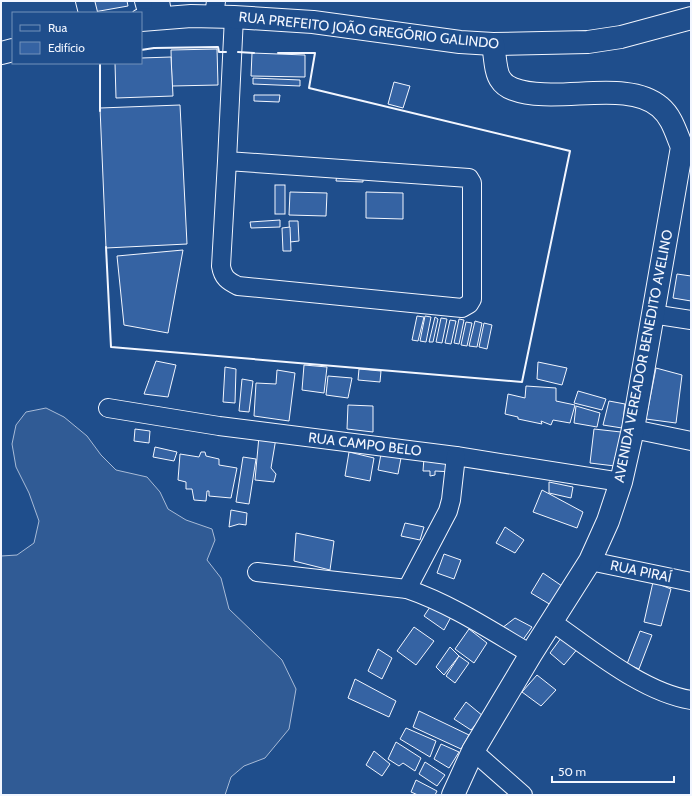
<svg xmlns="http://www.w3.org/2000/svg" width="692" height="796" font-family="Cabin,sans-serif">
  <rect width="100%" height="100%" fill="#1f4e8c"/>
  <path fill="#305b95" stroke="#a8bbd7" d="M46,408L64,417L87,436L101,455L116,470L147,477L160,492L168,509L186,520L212,529L215,540L207,560L221,578L229,609L282,660L296,689L289,729L265,758L244,766L231,777L225,795H1V556L17,555L34,543L39,521L29,493L16,467L12,444L16,425L26,412Z"/>
  <g fill="#3563a3" stroke="#f2f6ff">
    <path d="M92,1H127L128,6L94,12Z"/>
    <path d="M217,49L218,85L172,86L171,50Z"/>
    <path d="M252,53L305,55V77L251,76Z"/>
    <path d="M171,57L173,96L116,98L115,63H141V58Z"/>
    <path d="M253,78L300,80V86L253,84Z"/>
    <path d="M394,82L410,86L403,108L388,104Z"/>
    <path d="M254,95H280L279,102L254,101Z"/>
    <path d="M180,105L187,244L106,248L100,108Z"/>
    <path d="M337,174H363V182L336,181Z"/>
    <rect x="275" y="185" width="10" height="29"/>
    <path d="M290,192L327,193L326,216L289,215Z"/>
    <path d="M366,192L403,193V219L366,218Z"/>
    <path d="M280,220V227L251,228L250,222Z"/>
    <path d="M289,221H298L299,241L290,242Z"/>
    <path d="M290,227L291,251H283L282,228Z"/>
    <path d="M183,250L168,333L124,325L117,256Z"/>
    <path d="M677,274L691,276V301L673,298Z"/>
    <path d="M417,316L424,317L418,341L412,340Z"/>
    <path d="M425,316L431,317L426,342L420,341Z"/>
    <path d="M435,317L438,319L433,342H429Z"/>
    <path d="M441,318L447,319L442,343L436,342Z"/>
    <path d="M459,319L464,320L459,344L454,343Z"/>
    <path d="M450,320L456,321L451,344L445,343Z"/>
    <path d="M475,321L482,323L477,347L469,346Z"/>
    <path d="M466,322L472,323L467,346L461,345Z"/>
    <path d="M484,323L492,325L487,349L479,347Z"/>
    <path d="M156,361L176,365L168,397L144,394Z"/>
    <path d="M538,362L567,368L562,385L537,379Z"/>
    <path d="M304,365L327,367L324,393L302,390Z"/>
    <path d="M225,367L236,369L235,403L223,402Z"/>
    <path d="M656,368L682,375L676,423L646,419Z"/>
    <path d="M359,369L381,371L380,382L358,380Z"/>
    <path d="M277,370L295,373L289,421L254,416L256,383L276,384Z"/>
    <path d="M328,376L352,378L348,398L326,395Z"/>
    <path d="M242,379L253,381L249,412L239,411Z"/>
    <path d="M526,386L556,388V401L575,405L570,423L553,420L551,425L541,421L542,424L518,419V417L505,414L508,394L525,398Z"/>
    <path d="M578,391L606,399L602,410L574,403Z"/>
    <path d="M609,401L625,404L622,428L603,425Z"/>
    <path d="M348,405L373,406V432L347,429Z"/>
    <path d="M576,406L600,413L597,427L574,423Z"/>
    <path d="M135,429L150,431L149,443L134,441Z"/>
    <path d="M594,429L621,432L618,457H615V466L590,463Z"/>
    <path d="M259,436L276,438L271,468L276,474L274,482L255,480Z"/>
    <path d="M155,447L177,452L174,461L153,457Z"/>
    <path d="M201,452H205L206,456L219,459V465L237,468L231,498L209,496V491H207L206,501L194,500L192,489H186V482L178,480L180,454L199,457Z"/>
    <path d="M349,452L374,458L370,481L345,476Z"/>
    <path d="M381,454L401,458L398,474L378,470Z"/>
    <path d="M243,457L256,459L249,504L236,502Z"/>
    <path d="M424,458L454,459L453,472L435,471V475L430,476V471H423Z"/>
    <path d="M549,482L573,487L571,498L549,493Z"/>
    <path d="M542,490L583,512L577,528L533,512Z"/>
    <path d="M231,510L247,513L246,525L239,524L229,527Z"/>
    <path d="M405,523L424,527L420,540L401,536Z"/>
    <path d="M505,527L524,540L515,553L496,543Z"/>
    <path d="M296,533L334,541L330,570L294,561Z"/>
    <path d="M444,554L461,560L454,579L437,573Z"/>
    <path d="M543,573L562,586L551,605L531,593Z"/>
    <path d="M653,582L671,589L661,626L644,622Z"/>
    <path d="M430,607L451,617L444,630L424,616Z"/>
    <path d="M515,618L532,627L522,641L502,628Z"/>
    <path d="M414,627L434,641L416,665L397,651Z"/>
    <path d="M469,629L487,643L474,663L455,649Z"/>
    <path d="M640,631L652,635L639,669L627,664Z"/>
    <path d="M564,634L579,647L564,665L550,653Z"/>
    <path d="M450,647L459,656L444,675L436,667Z"/>
    <path d="M378,649L392,658L382,679L368,671Z"/>
    <path d="M459,656L469,663L455,683L446,676Z"/>
    <path d="M537,675L556,690L541,706L522,692Z"/>
    <path d="M355,679L396,701L389,717L348,698Z"/>
    <path d="M466,702L483,716L471,730L454,719Z"/>
    <path d="M419,711L469,735L461,749L413,727Z"/>
    <path d="M406,728L436,741L430,757L400,739Z"/>
    <path d="M396,742L421,758L415,771L403,763L399,766L388,759Z"/>
    <path d="M441,744L459,752L449,768L434,759Z"/>
    <path d="M374,751L390,764L382,776L366,765Z"/>
    <path d="M425,762L445,775L437,786L419,774Z"/>
    <path d="M416,780L437,791L435,795H418L411,792Z"/>
  </g>
  <g fill="none" stroke-linecap="round" stroke-linejoin="round">
    <g stroke="#f2f6ff" stroke-width="20">
      <g id="minor">
        <path d="M85,1L88,13"/>
        <path d="M144,1L149,19"/>
        <path d="M160,1L163,18"/>
        <path d="M214,16L216,1"/>
        <path d="M227,161L469,178L472,183V299L469,304L462,308L238,286C228,281 223,278 221,266L227,161L234,17"/>
        <path d="M652,314L691,320"/>
        <path d="M108,408L219,426L456,456L621,482"/>
        <path d="M633,429L691,441"/>
        <path d="M590,561L691,582"/>
        <path d="M257,572L407,589C451,604 490,630 531,654"/>
        <path d="M407,589L448,511L451,500L456,456"/>
        <path d="M552,622C593,650 642,692 691,700"/>
        <path d="M473,751L523,795"/>
      </g>
    </g>
    <g stroke="#f2f6ff" stroke-width="24">
      <g id="major">
        <path d="M141,20L191,16L234,17L313,22L460,42L493,44L588,42L621,37L691,18"/>
        <path d="M1,53L13,50"/>
        <path d="M453,795L473,751L531,654L590,561L608,521L621,482L633,429L682,147C676,133 672,117 660,107C627,78 555,105 513,89C508,87 504,85 501,80C495,73 495,54 493,44"/>
      </g>
    </g>
    <use href="#minor" stroke="#1f4e8c" stroke-width="18"/>
    <use href="#major" stroke="#1f4e8c" stroke-width="22"/>
    <g stroke="#f2f6ff" stroke-width="2">
      <path d="M141,50L154,48L218,47L219,52H226"/>
      <path d="M238,52L254,53"/>
      <path d="M100,111V63"/>
      <path d="M106,247L111,347L522,382L570,151L309,88L315,53H278"/>
    </g>
  </g>
  <g text-anchor="middle" stroke-width="3" stroke-linejoin="round" paint-order="stroke">
    <g font-size="14" fill="#f2f6ff" stroke="#1f4e8c">
      <text transform="translate(369 30) rotate(6)" y="5">RUA PREFEITO JOÃO GREGÓRIO GALINDO</text>
      <text transform="translate(643 356) rotate(-79)" y="5">AVENIDA VEREADOR BENEDITO AVELINO</text>
      <text transform="translate(365 444) rotate(7)" y="5">RUA CAMPO BELO</text>
      <text transform="translate(641 571) rotate(12)" y="5">RUA PIRAÍ</text>
    </g>
  </g>
  <rect width="692" height="796" fill="none" stroke="#f2f6ff" stroke-width="4"/>
  <rect x="12" y="12" width="130" height="52" fill="#1f4e8c" stroke="#7391ba"/>
  <rect x="20" y="25" width="20" height="6" fill="#1f4e8c" stroke="#7391ba"/>
  <text x="48" y="32" font-size="12" fill="#f2f6ff">Rua</text>
  <rect x="20" y="42" width="20" height="12" fill="#3563a3" stroke="#7391ba"/>
  <text x="48" y="52" font-size="12" fill="#f2f6ff">Edifício</text>
  <path d="M552 776v6h122v-6" fill="none" stroke="#f2f6ff" stroke-width="2"/>
  <text x="558" y="776" font-size="12" fill="#f2f6ff" stroke="#1f4e8c" stroke-width="3" paint-order="stroke">50 m</text>
</svg>
